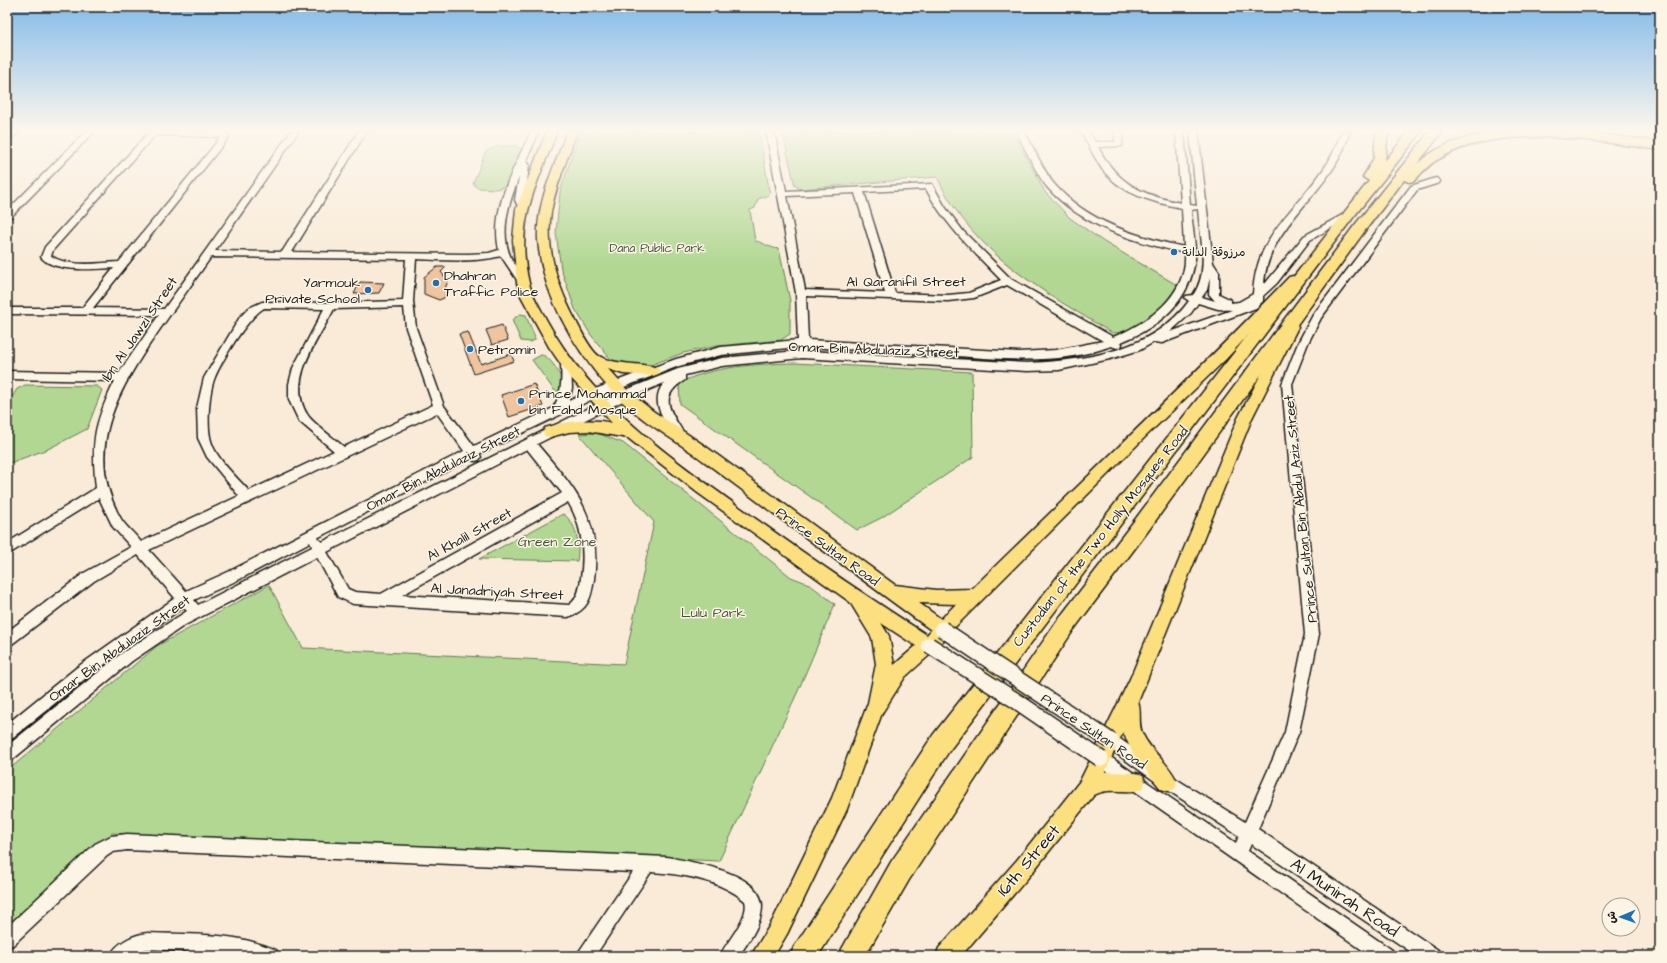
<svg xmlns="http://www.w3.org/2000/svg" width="1667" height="963" font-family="'Architects Daughter','Playpen Sans Arabic',sans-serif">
  <rect width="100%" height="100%" fill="#f9ebd7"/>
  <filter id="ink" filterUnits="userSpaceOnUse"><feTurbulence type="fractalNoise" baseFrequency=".025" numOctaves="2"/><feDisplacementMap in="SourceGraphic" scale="8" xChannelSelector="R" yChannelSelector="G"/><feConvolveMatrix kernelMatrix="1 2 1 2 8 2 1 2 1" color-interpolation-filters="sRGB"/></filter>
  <g filter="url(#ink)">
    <g fill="#b1d793" stroke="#667a58">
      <path d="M580,131H759L770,195L758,199L755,208L750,210L755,241C763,242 769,248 779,249L790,301V334L781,340L717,346L683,353L648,366H629L612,361L591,335L575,309L561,269L556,233L560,192Z"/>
      <path d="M782,131H1012L1045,192L1070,218L1104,242L1177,285C1165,307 1139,333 1112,333C1043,291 973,254 937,177L800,189L795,186Z"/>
      <path d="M497,146H517L522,151L505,186L497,189L477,188L473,183L486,151Z"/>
      <path d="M520,314L526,315C528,323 535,334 535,340L530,342L521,341L512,320Z"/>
      <path d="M541,355C549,355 562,375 562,383C563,386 562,390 561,393L554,390L532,360Z"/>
      <path d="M794,363L972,372L973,457L881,518L857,530L680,404L679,383C713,366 757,364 794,363Z"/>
      <path d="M25,385L97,386L102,390L87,429L48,449L7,464V405L17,389Z"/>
      <path d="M597,433L623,443L791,577L809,584L835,604L798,691L719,861L112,833L7,934V771L157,646L269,585L303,648L624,664L654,522L579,434Z"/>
      <path d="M563,514C577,523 580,545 577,561L479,559Z"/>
    </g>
    <g fill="#efc49e" stroke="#1c1c1c">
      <path d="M437,267H446L441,272L448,281L444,291L446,293L444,298L439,300L424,294V277Z"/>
      <path d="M360,282L384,283L379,293L354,294Z"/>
      <path d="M502,325L508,340L492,345L486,330Z"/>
      <path d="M468,332L481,364L511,354L514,361L474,374L459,334Z"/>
      <path d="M534,384L543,406L509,417L501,395Z"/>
    </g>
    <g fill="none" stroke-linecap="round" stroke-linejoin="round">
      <g stroke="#1c1c1c" stroke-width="3">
        <g id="minor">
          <path d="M11,131H20L7,143V135Z"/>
          <path d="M86,131H95L10,218L7,219V211Z"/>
          <path d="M150,131H225L229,137L93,308L164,309L291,131H299L215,251L282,252L359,131H367L292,252L468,254L489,253L499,250C490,208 514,169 531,131H539L526,162L529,164L525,200L528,208L526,210H520L515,200L519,177C509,202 499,232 511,258C515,266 522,273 527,281L525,283H519L501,256C474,263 443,260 416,259L413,301L416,328L444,406L474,446L553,408C562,394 562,380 561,364L562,361H570L571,364L572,388L569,401L587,392L676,359L721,347L798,340L796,293L766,131H774L786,191L932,184L945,207L963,231L1011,279L1113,337C1148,323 1188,295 1185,253C1135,242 1082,227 1047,187C1037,175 1024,146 1016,131H1024C1033,146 1044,172 1054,184C1087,222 1137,237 1184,247L1182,208C1152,202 1121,194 1102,169C1094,157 1088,144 1081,131H1089L1095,142H1115V131H1123L1122,146L1098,147C1117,184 1142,195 1181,203L1176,131H1184L1190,205L1197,206L1190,131H1198L1213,263L1219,272V294L1231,300V303L1239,302L1253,294C1256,234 1295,212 1325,167C1333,156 1337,144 1342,131H1350C1346,144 1341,156 1334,167C1309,206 1266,236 1264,285L1304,236L1344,214L1347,213L1352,216L1310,240L1277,283L1263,296V301L1256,308L1162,343L1154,342L1140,350L1110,359L1059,370L1027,371L802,358L722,366L685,375V380C655,398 673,414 686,437L684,440H676C666,423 648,402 664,383L629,398L537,444C574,488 602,517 594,579C591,599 588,610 568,617L353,604L338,597L317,557L185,625L132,661L12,760L7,762V746L122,653L187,611L183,607L86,678L12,738L7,740V724L76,668L175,598L138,555L94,581L12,644L7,646V632L84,573L131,547L113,527L99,498L7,555V543L96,488C91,441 94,423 115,381L7,379V371L119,373L159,315L7,314V308H82L114,268C95,269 54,273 41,257L45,247ZM155,135L221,137L119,262C98,263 70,268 51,256L53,250ZM926,189C945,225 973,251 1001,280L969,293L948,295L895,293L864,192ZM855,193L885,293L805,290L787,196ZM1198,209C1200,236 1210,272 1193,295L1186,296L1185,298L1189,301C1153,351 1084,361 1027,363L807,351L808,347C854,350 899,352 945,355C1000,359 1059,366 1111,346L1117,348L1121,347L1122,344L1121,342C1159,327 1190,302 1195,259C1196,244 1192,226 1191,210ZM211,257L406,259L403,301L331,303L262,302L249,308L240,317L204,378L197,408L198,438L207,457L239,496L141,542C135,534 126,527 121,519C81,448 120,387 160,329C177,305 194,281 211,257ZM1210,277L1209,294L1215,301L1202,297L1207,290ZM1007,285L1103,341L1056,350L1019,352L808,340L806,296L948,301L974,298ZM1198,303L1218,309L1232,310L1170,332L1191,313ZM404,307L406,328L433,405L344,447C335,439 312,423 307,414C286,380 318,340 334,309ZM264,308L324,309L293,368L289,384V400L299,421L334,451L249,491C236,476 214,458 210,437C207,422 209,391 215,377C223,359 247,318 264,308ZM797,347V351L722,358L678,369L621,392L322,542L317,538L470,459L475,461L479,460L481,457L479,454L595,398L679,366L721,355ZM437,413L464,451L228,572L186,591L149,550ZM527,449L562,493L381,594L355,592L348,589L327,552ZM568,502C582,525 585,550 581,578C580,588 578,599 569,605L402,595ZM310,542L312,547L198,605L194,600L238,580Z"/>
          <path d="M1436,178L1440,181L1439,183L1417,190L1321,318L1308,343L1292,384L1319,634L1299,732L1258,829L1438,950L1441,956H1417L1251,844L1248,851L1392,950L1395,956H1371L1096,764L1094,759L1096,754L1101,752L1106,754L1236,843L1239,836L1163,787L1106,746L1104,741L1106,736L1111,734L1116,736L1173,777L1245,822L1285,732L1305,634L1282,384L1298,343L1313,315L1411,186Z"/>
          <path d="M127,834L667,857C692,862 762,873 762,906C762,924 748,942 739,956H720C727,941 750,917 745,901C721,880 682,874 651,872L595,956H576L633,872L127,850L113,852L107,856L13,945L7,947V927L95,844L111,836Z"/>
          <path d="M148,933C191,935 236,932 276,950L279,956C235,956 192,951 148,949L142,950L134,956H110C116,943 134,934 148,933Z"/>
        </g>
      </g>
      <g stroke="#1c1c1c" stroke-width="3">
        <g id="major">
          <path d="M547,131H557C537,187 514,219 529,283C532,296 541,309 547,321C592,403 667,455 742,509C802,552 864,595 927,635L931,630C855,575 780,518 705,462C672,437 634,418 607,386C573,346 542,294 538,240C536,202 555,166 567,131H577C568,158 556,184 551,212C545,250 559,290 577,323C581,331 591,351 599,356C617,366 638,362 658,368L660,371L658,374L653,376L623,374L608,369L629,392L653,411L705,446L895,585L936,590L972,589C1078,485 1186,384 1289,277L1293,276L1299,280L1226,359L1144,438L948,634L935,650L905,677L882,713L847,809L787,934L774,956H751L773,920L832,798L868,703L876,664L872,638L850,602L698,493L628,438L588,431L569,432L550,437L545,436L543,432L545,428C567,421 589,418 612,423L569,376L549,347L521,296L517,283L513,240L516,209ZM919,603L956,604L941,619ZM881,623L916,646L894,665L889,636Z"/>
          <path d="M1292,323L1297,324L1298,327L1252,418L1138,702C1142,712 1137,724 1143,735C1151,752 1170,764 1177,782L1175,789L1168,791L1161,789L1133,754L1123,732L1105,772L1136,773L1143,775L1145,782L1143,789C1126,795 1111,786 1094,795L1031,874L961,956H936L939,948L1017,860L1080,781L1130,679L1238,418L1286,327L1287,324Z"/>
        </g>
      </g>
      <g stroke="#1c1c1c" stroke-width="3">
        <g id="highway">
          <path d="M1376,131H1388L1385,161L1409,131H1422L1352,219L949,751L818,956H790L794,947L933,735L1369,181L1363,177L1374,158Z"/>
          <path d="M1430,131H1443L1417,164C1473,112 1591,133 1660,142V150C1592,141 1501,122 1439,159C1429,164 1422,173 1414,181L1409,182L1404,180L1364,232L1148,531L1074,629L909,880L865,956H838L891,862L1060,617L1134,521L1354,226Z"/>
        </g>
      </g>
      <use href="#minor" fill="#fcf5e5" fill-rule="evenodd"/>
      <use href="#major" fill="#fce080" fill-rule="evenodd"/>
      <use href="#highway" fill="#fce080" fill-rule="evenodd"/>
      <g stroke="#1c1c1c" stroke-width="18" stroke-linecap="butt">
        <g id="minor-bridge">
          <path d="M942,629L1111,741"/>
          <path d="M929,645L1018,702L1101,759"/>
        </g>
      </g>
      <use href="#minor-bridge" stroke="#fcf5e5" stroke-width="15"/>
    </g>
  </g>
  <linearGradient id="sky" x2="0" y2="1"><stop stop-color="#84bbea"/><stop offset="0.49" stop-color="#fcf6ed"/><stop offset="1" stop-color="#fcf6ed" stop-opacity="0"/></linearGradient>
  <rect width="1667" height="266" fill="url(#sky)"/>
  <g fill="#1f6fb2" stroke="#fcf5e5" stroke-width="1.5">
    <circle cx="1174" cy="252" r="4"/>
    <circle cx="436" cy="283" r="4"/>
    <circle cx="368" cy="290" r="4"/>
    <circle cx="470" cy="349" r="4"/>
    <circle cx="521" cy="401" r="4"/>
  </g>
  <g text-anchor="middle" stroke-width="3" stroke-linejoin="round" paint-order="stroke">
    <g font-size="12" fill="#495440" stroke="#fcf5e5">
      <text x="657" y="252">Dana Public Park</text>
    </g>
    <g font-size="12" fill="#1c1c1c" stroke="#fcf5e5" text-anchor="start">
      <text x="1182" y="256">مرزوقة الدانة</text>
    </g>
    <g font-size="14" fill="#1c1c1c" stroke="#fcf5e5" text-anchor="start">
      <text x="444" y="280">Dhahran<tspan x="444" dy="16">Traffic Police</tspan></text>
      <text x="360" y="287" text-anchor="end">Yarmouk<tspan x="360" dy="16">Private School</tspan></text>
      <text x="478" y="354">Petromin</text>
      <text x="529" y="398">Prince Mohammad<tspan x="529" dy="16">bin Fahd Mosque</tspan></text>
    </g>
    <g font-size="14" fill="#1c1c1c" stroke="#fcf5e5">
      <text x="906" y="286">Al Qaranifil Street</text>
      <text transform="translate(139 329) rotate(-56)" y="5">Ibn Al Jawzi Street</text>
      <text transform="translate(874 349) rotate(2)" y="5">Omar Bin Abdulaziz Street</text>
      <text transform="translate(443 468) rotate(-27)" y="5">Omar Bin Abdulaziz Street</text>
      <text transform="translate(1300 509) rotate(-96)" y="5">Prince Sultan Bin Abdul Aziz Street</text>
      <text transform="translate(469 534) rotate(-29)" y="5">Al Khalil Street</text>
      <text transform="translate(1100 536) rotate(-52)" y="5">Custodian of the Two Holly Mosques Road</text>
      <text transform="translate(828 546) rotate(36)" y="5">Prince Sultan Road</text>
      <text transform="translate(497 591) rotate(3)" y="5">Al Janadriyah Street</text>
      <text transform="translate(119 648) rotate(-36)" y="5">Omar Bin Abdulaziz Street</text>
      <text transform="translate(1094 731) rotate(34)" y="5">Prince Sultan Road</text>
    </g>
    <g font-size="14" fill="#495440" stroke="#fcf5e5">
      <text x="557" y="546">Green Zone</text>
      <text x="713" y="617">Lulu Park</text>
    </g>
    <g font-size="17" fill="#1c1c1c" stroke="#fcf5e5">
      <text transform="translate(1028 860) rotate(-50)" y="6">16th Street</text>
      <text transform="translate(1345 897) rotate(34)" y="6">Al Munirah Road</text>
    </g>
  </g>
  <rect width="1667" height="963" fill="none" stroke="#fcf5e5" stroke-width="24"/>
  <rect x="12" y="12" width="1643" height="939" fill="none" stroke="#1c1c1c" stroke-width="1.5" filter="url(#ink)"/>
  <g transform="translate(1621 917) rotate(268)"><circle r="19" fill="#fcf5e5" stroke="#a29e95"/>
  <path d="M0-3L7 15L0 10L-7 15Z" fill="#1f6fb2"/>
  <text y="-6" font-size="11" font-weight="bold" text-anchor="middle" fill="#1c1c1c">ش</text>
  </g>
</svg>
